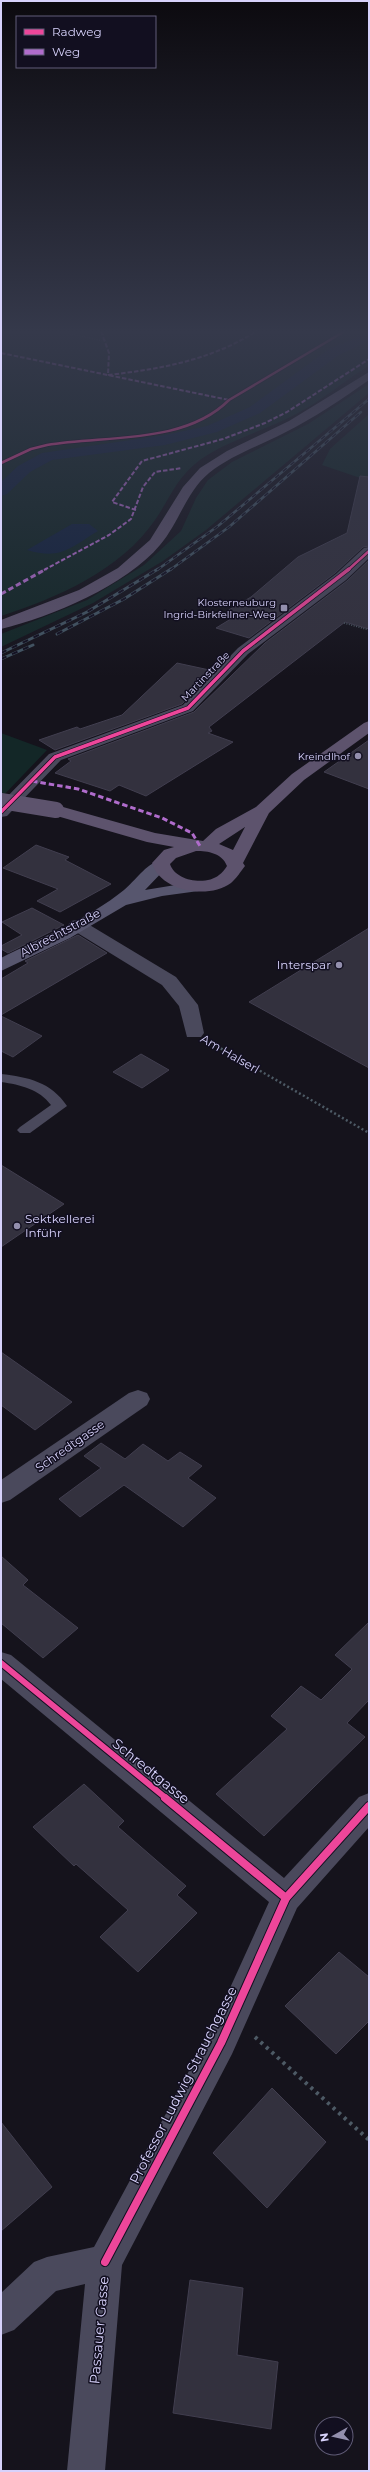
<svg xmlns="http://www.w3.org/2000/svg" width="370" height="2472" font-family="Montserrat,sans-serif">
  <rect width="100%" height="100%" fill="#15131c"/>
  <g fill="#132727">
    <path d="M1,331H369V366C345,380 323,400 298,413C269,429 226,441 200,460C176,478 171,497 155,520C121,570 57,598 1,616Z"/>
    <path d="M369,384V393L206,530L163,561L93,603L1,647V634L87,600L144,565L181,531L196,498L208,480L232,462L308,424Z"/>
    <path d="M369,414V481L322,465L330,449Z"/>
    <path d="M1,733L47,750L1,798Z"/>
  </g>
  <path fill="#12223f" d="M72,524H89L98,531C70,548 61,560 27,550Z"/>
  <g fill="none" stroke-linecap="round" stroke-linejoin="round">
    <path fill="#12223f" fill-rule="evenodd" d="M369,332V341L339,355L260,413L217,432L165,445L52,460L30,472L7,494L1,496V482L18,466L42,453L165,435L207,426L250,407L329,349Z"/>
  </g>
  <g fill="#33313e" stroke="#413e4f">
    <path d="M360,476L369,477V546L363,547L335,573L249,638L216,628L239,614L227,611L251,597L298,557L347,533Z"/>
    <path d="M369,560V629L345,622L209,727L212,731L208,733L233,742L146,796L119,785L110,791L55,773L71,761L68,759L194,712L265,643L347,581Z"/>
    <path d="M177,663L214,671L182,704L55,750L39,740L77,727L80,729L122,715Z"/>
    <path d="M369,740V789L324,772Z"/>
    <path d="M36,845L69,857L65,860L111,884L60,912L37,901L58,889L3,868Z"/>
    <path d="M32,908L64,925L8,953L1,949V946L22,935L2,922Z"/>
    <path d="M369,928V1068L249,1002Z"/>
    <path d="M78,935L107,953L1,1015V979L28,963L25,961Z"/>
    <path d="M1,1016L42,1036L13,1057L1,1051Z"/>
    <path d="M141,1054L169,1070L142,1088L113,1072Z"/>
    <path d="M1,1165L64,1204L1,1247Z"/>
    <path d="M1,1352L72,1402L35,1430L1,1405Z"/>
    <path d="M101,1443L125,1459L143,1444L168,1461L180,1452L202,1466L188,1478L216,1498L183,1527L124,1485L80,1517L59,1499L101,1468L84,1456Z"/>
    <path d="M1,1556L28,1580L23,1585L78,1628L43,1658L1,1623Z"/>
    <path d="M369,1622V1700L347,1723L365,1737L264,1836L216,1794L287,1729L271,1716L301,1686L321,1700L352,1669L335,1655Z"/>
    <path d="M84,1784L124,1821L118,1827L186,1886L177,1895L197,1913L138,1972L100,1937L128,1910L76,1864L74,1866L33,1827Z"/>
    <path d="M339,1952L369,1977V2021L336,2054L285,2006Z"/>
    <path d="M272,2088L326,2142L267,2208L213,2153Z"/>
    <path d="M1,2122L52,2187L1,2231Z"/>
    <path d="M190,2280L243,2288L237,2355L278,2362L271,2429L173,2413Z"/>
  </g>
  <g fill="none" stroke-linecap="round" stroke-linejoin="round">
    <g stroke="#4d5a65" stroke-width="1.5" stroke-dasharray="1 1.5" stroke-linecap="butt">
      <path d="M55,331L108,342"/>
      <path d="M344,623L369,630"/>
    </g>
    <path stroke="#4d5a65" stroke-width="2.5" stroke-dasharray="2 2.5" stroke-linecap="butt" d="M213,1044L369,1133"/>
    <path stroke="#4d5a65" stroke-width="4" stroke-dasharray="3 4.5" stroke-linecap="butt" d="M255,2037L369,2140"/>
    <path fill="#4a495c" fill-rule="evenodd" d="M1,1074C28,1077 51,1082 67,1106L30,1133H20L17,1130L20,1127L51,1105C39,1089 21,1085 1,1082Z"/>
    <g fill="#4a495c" fill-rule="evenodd">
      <path d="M369,547V558L346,580L248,654L193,711L61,760L7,816L1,817V803L49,754L183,705L238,648L336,574L364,548Z"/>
      <path d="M77,920L83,921L176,977L198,1005L204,1033L201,1037H187L179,1006L162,985L71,929L68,925L71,921Z"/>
      <path d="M138,1390L147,1393L150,1399L147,1405L10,1500L1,1503V1480L129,1393Z"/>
      <path d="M1,1652L11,1655L284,1878L359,1797L369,1793V1827L297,1908L232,2054L122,2265L105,2471H67L85,2284L56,2291L14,2330L1,2335V2293L34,2262L47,2257L94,2247L210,2032L269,1902L1,1679Z"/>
    </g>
    <path fill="#57566e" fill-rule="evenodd" d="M159,861L165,862L168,866L145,890L200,881L206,882L209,886L206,890L162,896L126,905L70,938L1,971V958C42,937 88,919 124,890C135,881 146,864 159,861Z"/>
    <g fill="#5d536d" fill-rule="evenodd">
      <path d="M369,372V380C342,399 314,418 284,433C259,446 232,455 209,473C186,492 179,523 160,545C127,585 51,617 1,629V620L79,590L118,568L150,540L183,487L200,468L227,451L289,421Z"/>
      <path d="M369,721V733L304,780L269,813L243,863L245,866C241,871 236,879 231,883C208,900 160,891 152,863L164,850L174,847L147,842L50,814L48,810L50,806L56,805L155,833L203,841L216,829L256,807L292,774L364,723ZM245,827L233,850L219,844ZM196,851C208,851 222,853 227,866C225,869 222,873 219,875C206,886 175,881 170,864L176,858Z"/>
    </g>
    <g stroke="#435563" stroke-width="2.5">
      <g id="rail-far1">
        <path d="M157,570L218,526L369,399"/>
        <path d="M170,570L229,527L361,412"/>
      </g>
    </g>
    <g stroke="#435563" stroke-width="3">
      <g id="rail">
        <path d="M57,634L124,599L171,569"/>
        <path d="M1,653L87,612L158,569"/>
        <path d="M1,659L33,645"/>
      </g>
    </g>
    <use href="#rail-far1" stroke="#120f20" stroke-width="1.5" stroke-dasharray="5" stroke-linecap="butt"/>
    <use href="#rail" stroke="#120f20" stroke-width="2" stroke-dasharray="6" stroke-linecap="butt"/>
    <path stroke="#5d536d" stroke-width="16" d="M1,801L56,810"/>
    <g stroke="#b06ccc" stroke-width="2" stroke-dasharray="4.5 2" stroke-linecap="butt">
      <path d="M101,331L109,353L108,375C161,369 211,360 257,331"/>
      <path d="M1,353L229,400"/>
      <path d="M136,510L112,502L142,461L223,439L265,423L287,412L369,359"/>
      <path d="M44,570L109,535L131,519L143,487L155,472L182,468"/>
    </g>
    <g stroke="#b06ccc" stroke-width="3" stroke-dasharray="5.5 3" stroke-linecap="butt">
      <path d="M1,594L46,569"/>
      <path d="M32,781L78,789L162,818L192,833L200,846"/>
    </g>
    <g stroke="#120f20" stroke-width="4">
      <g id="cycleway-far3">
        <path d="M1,463L31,449L47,445C105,435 184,445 229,400L345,331"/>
        <path d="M348,570L369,551"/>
      </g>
    </g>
    <g stroke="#120f20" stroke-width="5">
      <path id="cycleway-far2" d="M1,812L55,757L188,708L243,651L349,569"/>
    </g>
    <g stroke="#120f20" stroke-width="8">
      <path id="cycleway-far1" d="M1,1663L167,1799"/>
    </g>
    <g stroke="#120f20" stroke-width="10">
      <g id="cycleway">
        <path d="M165,1798L286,1898"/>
        <path d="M105,2262L221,2043L286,1898L369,1806"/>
      </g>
    </g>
    <use href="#cycleway-far3" stroke="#ed469a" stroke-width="2.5"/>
    <use href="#cycleway-far2" stroke="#ed469a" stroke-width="3.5"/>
    <use href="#cycleway-far1" stroke="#ed469a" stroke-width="6"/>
    <use href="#cycleway" stroke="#ed469a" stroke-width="8"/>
  </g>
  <linearGradient id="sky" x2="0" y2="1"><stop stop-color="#0c0a0f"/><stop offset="0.49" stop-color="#35394b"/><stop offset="1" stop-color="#35394b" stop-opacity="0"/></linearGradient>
  <rect width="370" height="677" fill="url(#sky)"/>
  <g fill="#938fad" stroke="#120f20" stroke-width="1.5">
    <rect x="280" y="604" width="8" height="8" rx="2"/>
    <circle cx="358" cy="756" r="4"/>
    <circle cx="339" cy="965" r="4"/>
    <circle cx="17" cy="1226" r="4"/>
  </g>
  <g text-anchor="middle" stroke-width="3" stroke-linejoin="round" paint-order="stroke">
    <g font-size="10" fill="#d7d2fb" stroke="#120f20" text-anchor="end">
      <text x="276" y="606">Klosterneuburg<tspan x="276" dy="12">Ingrid-Birkfellner-Weg</tspan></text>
      <text x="350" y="760">Kreindlhof</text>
    </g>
    <g font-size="10" fill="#d7d2fb" stroke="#120f20">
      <text transform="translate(205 676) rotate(-46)" y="4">Martinstraße</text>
    </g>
    <g font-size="12" fill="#d7d2fb" stroke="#120f20">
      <text transform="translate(60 933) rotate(-28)" y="4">Albrechtstraße</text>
      <text transform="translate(230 1054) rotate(30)" y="4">Am Halserl</text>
      <text transform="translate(70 1446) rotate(-35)" y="4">Schredtgasse</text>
    </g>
    <g font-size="12" fill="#d7d2fb" stroke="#120f20" text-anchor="end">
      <text x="331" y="969">Interspar</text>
      <text x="25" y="1223" text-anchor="start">Sektkellerei<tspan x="25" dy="14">Inführ</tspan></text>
    </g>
    <g font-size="14" fill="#d7d2fb" stroke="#120f20">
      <text transform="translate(151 1771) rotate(39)" y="5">Schredtgasse</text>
      <text transform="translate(183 2085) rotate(-63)" y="5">Professor Ludwig Strauchgasse</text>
      <text transform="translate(99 2330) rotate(-85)" y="5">Passauer Gasse</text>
    </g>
  </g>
  <rect width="370" height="2472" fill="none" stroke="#d7d2fb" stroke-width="4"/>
  <rect x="16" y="16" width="140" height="52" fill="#120f20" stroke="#615d78"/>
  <rect x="24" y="29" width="20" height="6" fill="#ed469a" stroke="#615d78"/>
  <text x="52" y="36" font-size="12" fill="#d7d2fb">Radweg</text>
  <rect x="24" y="49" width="20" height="6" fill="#b06ccc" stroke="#615d78"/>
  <text x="52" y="56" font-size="12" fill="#d7d2fb">Weg</text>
  <g transform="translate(334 2436) rotate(262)"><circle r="19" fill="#120f20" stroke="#615d78"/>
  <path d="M0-3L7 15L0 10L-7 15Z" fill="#938fad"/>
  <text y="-6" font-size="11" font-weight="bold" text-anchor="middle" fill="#d7d2fb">N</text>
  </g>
</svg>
